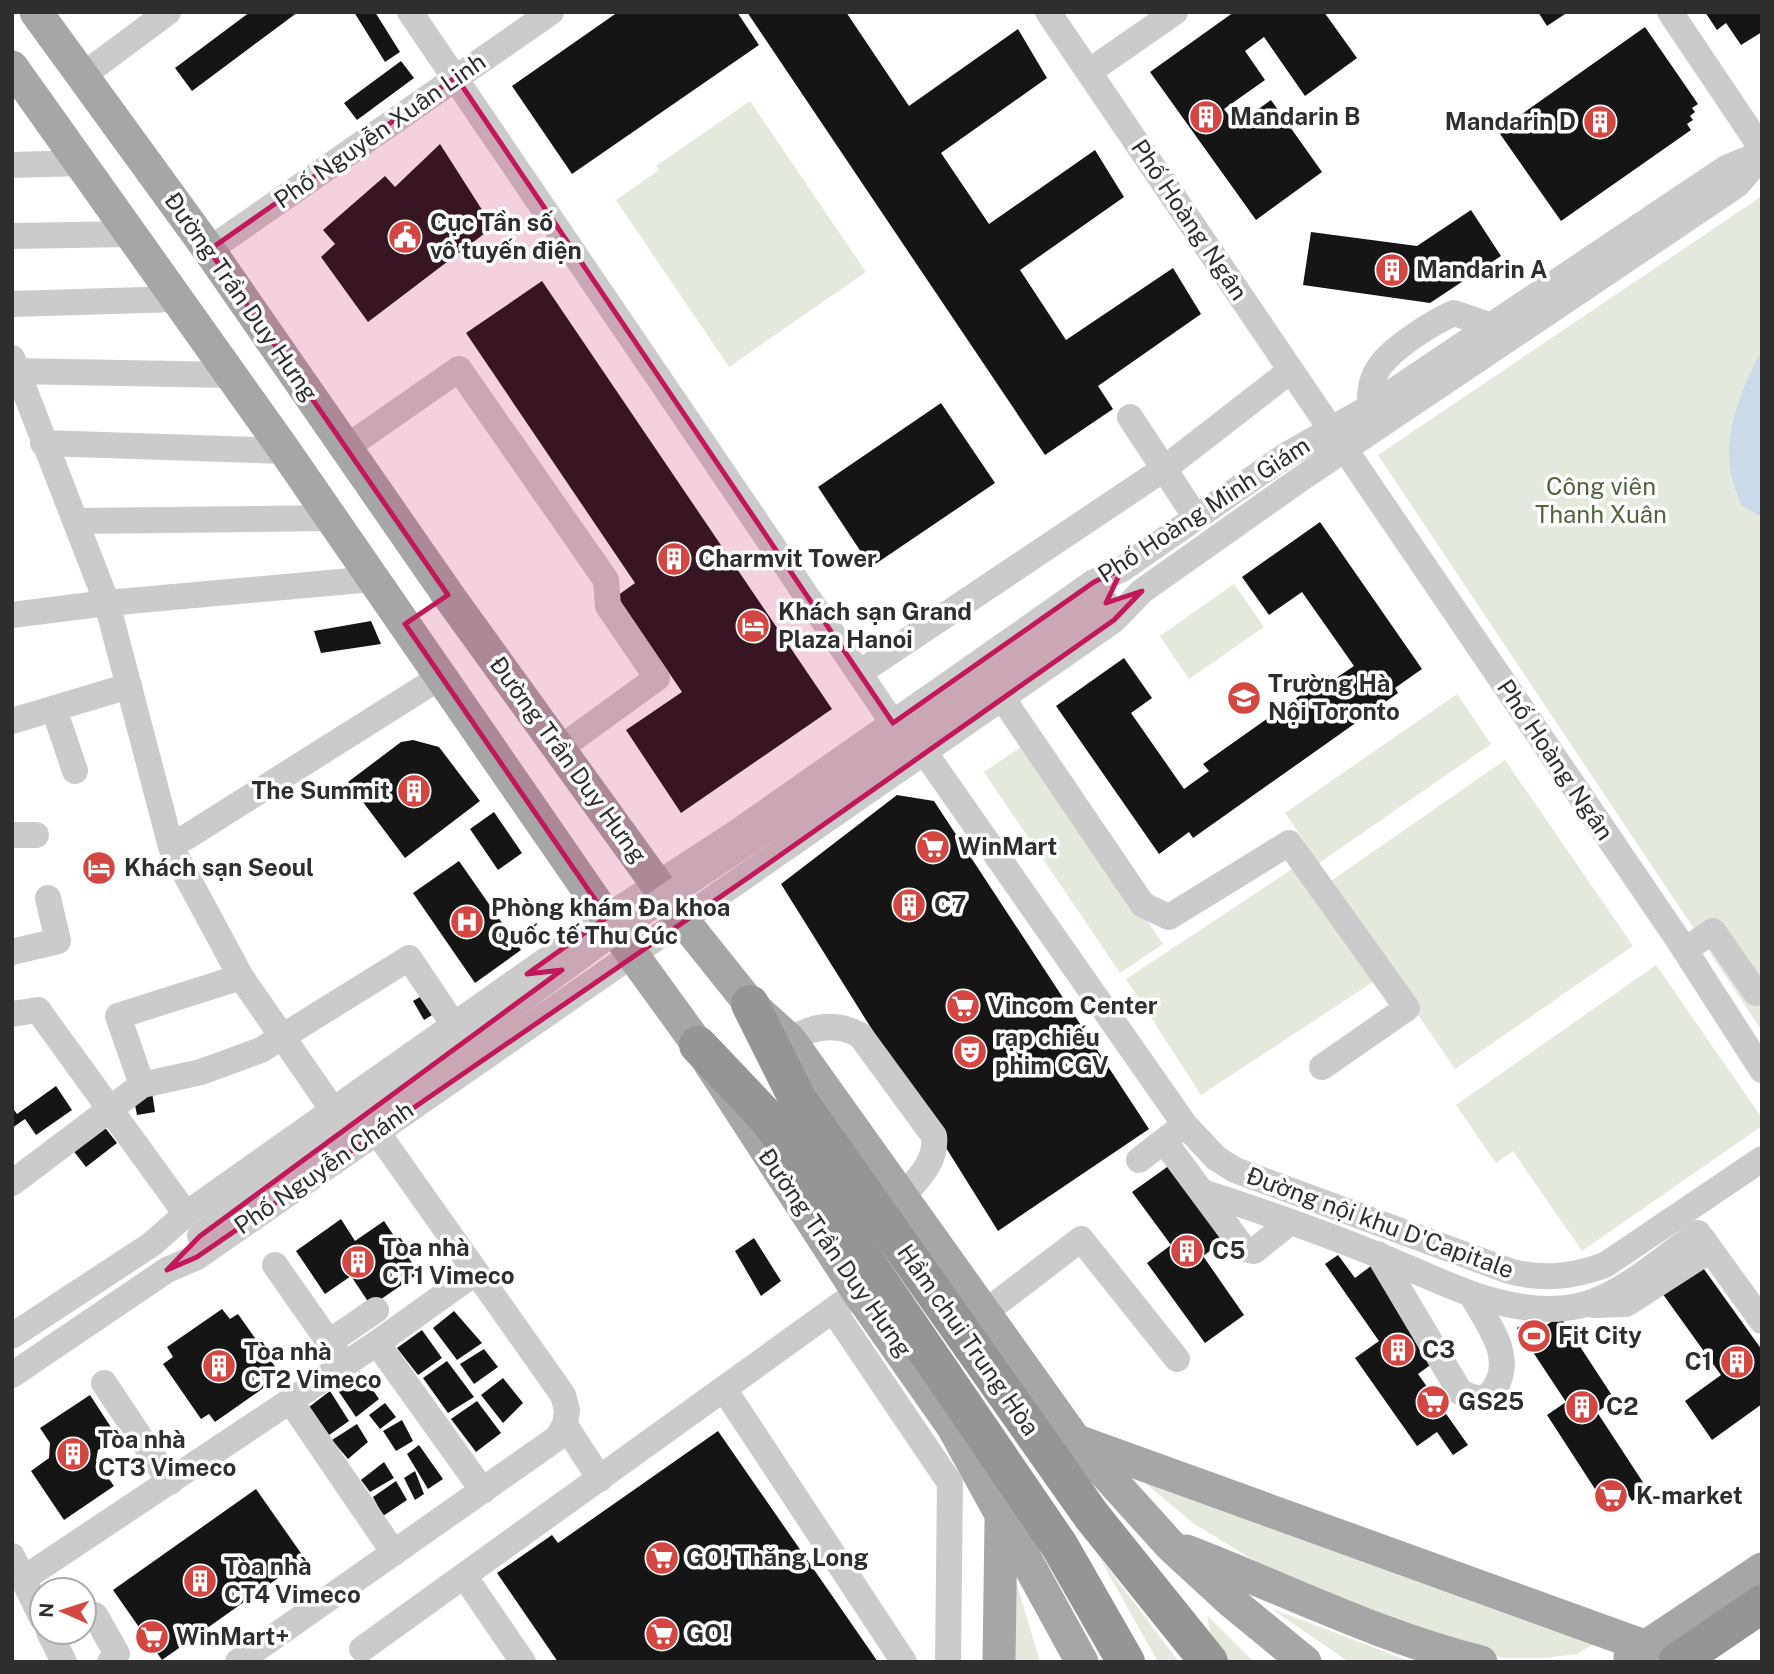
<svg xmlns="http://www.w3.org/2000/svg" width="1774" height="1674" font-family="'Public Sans',sans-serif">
  <rect width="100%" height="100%" fill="#fff"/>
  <g fill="#e3eadd">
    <path d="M750,101L866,272L729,367L616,200L659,170L656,166Z"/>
    <path d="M1762,196V1031L1378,455Z"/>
    <path d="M1234,584L1264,627L1189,679L1160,636Z"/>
    <path d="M1457,694L1491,744L1319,863L1285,813Z"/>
    <path d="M1027,743L1163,944L1120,973L984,772Z"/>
    <path d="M1505,760L1633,946L1455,1069L1328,883Z"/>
    <path d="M1297,866L1373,982L1201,1095L1126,979Z"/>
    <path d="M1656,965L1762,1118V1126L1582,1251L1513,1151L1496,1163L1456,1105Z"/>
    <path d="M1133,1473L1607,1636L1577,1654L1544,1658H1504L1464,1647L1319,1594L1250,1558L1193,1523Z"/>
    <path d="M1098,1555L1179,1662H1158Z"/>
    <path d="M1015,1578L1040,1662H1005Z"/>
    <path d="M1270,1608L1412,1662H1349Z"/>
    <path d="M1207,1615L1254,1662H1228L1210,1633Z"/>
  </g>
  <path fill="#cbdae8" d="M1762,350V517L1741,505C1738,495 1733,484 1731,474C1722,434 1743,384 1762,350Z"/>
  <g fill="#151515">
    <path d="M250,12H298L192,91L175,68Z"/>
    <path d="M354,12H375L400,52L385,62Z"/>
    <path d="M618,12H737L759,45L572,174L512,86Z"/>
    <path d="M747,12H846L909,106L1018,29L1047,78L941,153L989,224L1095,150L1124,197L1020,270L1066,340L1173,268L1201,314L1098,386L1113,409L1045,455Z"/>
    <path d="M1234,12H1324L1357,58L1305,96L1264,37L1245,51L1265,80L1224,109L1236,125L1271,100L1322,172L1256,220L1150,72Z"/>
    <path d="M1538,12H1568L1547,26Z"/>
    <path d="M1705,12H1762V32L1741,45L1726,23L1717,30Z"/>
    <path d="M1645,27L1698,104L1692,108L1695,112L1690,116L1693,120L1687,124L1691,130L1561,221L1498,131Z"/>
    <path d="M401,61L414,78L357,120L344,103Z"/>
    <path d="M440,144L493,227L368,322L321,257L335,244L323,230L385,176L395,187Z"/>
    <path d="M1471,210L1501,256L1430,303L1303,285L1311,232L1417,246Z"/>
    <path d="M542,281L832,709L681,813L626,730L682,692L617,596L635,583L466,333Z"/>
    <path d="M941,403L995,483L871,567L818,487Z"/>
    <path d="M1320,522L1422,669L1395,688L1398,693L1193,838L1189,832L1159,854L1056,706L1124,658L1152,698L1131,713L1184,789L1209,771L1203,764L1329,675L1333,680L1354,666L1302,592L1269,615L1242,577Z"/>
    <path d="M371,621L381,644L321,653L314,631Z"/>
    <path d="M413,740L439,747L480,801L405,858L348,782L401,742Z"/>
    <path d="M897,795L934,801L1149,1129L998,1231L781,884Z"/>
    <path d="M494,812L522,853L498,870L470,829Z"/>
    <path d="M459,861L521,950L475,983L413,893Z"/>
    <path d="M429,992L440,1010L424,1020L413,1001Z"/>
    <path d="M56,1086L72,1110L36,1135L25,1119L12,1128V1107L17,1114Z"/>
    <path d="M152,1092L155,1112L137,1115L133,1095Z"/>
    <path d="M103,1125L117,1143L86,1167L72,1149Z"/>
    <path d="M1170,1165L1225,1240L1203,1256L1244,1315L1205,1343L1147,1263L1171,1245L1132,1192Z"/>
    <path d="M341,1219L355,1241L384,1221L419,1273L371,1306L351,1276L325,1294L296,1251Z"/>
    <path d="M754,1238L781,1281L761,1296L735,1251Z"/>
    <path d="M1338,1255L1355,1278L1371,1266L1437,1360L1418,1374L1468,1445L1453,1455L1437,1432L1417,1446L1355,1358L1379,1341L1325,1264Z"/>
    <path d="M1701,1265L1762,1350V1404L1712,1440L1685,1401L1721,1375L1662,1293Z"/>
    <path d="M222,1309L230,1319L238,1314L276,1368L267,1374L272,1382L215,1422L209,1414L201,1419L163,1364L173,1357L167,1347Z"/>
    <path d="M454,1311L482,1343L457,1360L433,1328Z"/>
    <path d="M1537,1315L1545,1326L1560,1316L1615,1400L1597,1412L1648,1490L1632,1501L1627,1493L1606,1506L1547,1415L1566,1402L1517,1328Z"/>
    <path d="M422,1330L442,1358L418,1375L397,1348Z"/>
    <path d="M484,1349L498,1367L474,1384L460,1364Z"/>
    <path d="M447,1361L474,1397L448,1413L423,1378Z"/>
    <path d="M360,1371L379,1399L356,1417L337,1389Z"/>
    <path d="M503,1378L523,1403L503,1423L481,1395Z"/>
    <path d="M330,1391L349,1421L329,1435L309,1407Z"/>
    <path d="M90,1395L118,1438L98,1450L96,1461L114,1486L64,1520L31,1471L49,1458L50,1443L40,1428Z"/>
    <path d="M477,1401L501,1433L476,1452L451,1419Z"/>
    <path d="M385,1403L396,1417L380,1429L369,1415Z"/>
    <path d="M402,1420L413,1441L396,1451L383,1431Z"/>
    <path d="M357,1424L368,1442L348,1459L332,1440Z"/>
    <path d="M718,1431L878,1662H558L497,1573L552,1535L558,1543Z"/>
    <path d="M419,1445L443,1479L428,1489L407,1454Z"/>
    <path d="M384,1462L394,1478L370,1492L361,1480Z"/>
    <path d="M415,1471L424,1494L415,1500L404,1478Z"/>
    <path d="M396,1481L407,1500L383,1516L373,1497Z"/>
    <path d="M256,1489L305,1559L162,1660L113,1590Z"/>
  </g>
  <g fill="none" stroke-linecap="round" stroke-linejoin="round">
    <g stroke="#cbcbcb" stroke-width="26">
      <path d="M410,12L893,723"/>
      <path d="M1048,12L1330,428"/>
      <path d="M1670,12L1762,149"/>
      <path d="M1090,71L1175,12"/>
      <path d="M82,76L168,12"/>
      <path d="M12,165L82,163"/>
      <path d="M12,236L131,234"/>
      <path d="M209,250L551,12"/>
      <path d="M12,304L178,299"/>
      <path d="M12,358L107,603L171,847L241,977L333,1110"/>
      <path d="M12,371L232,375"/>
      <path d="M1370,407C1370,393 1370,382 1378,369C1390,349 1433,322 1454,313L1492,326"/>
      <path d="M1130,417L1195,516"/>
      <path d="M43,443L285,451"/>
      <path d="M347,447L459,369L606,580L608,606L657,678L559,749"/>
      <path d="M1346,451L1679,941L1762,1070"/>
      <path d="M76,521L331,518"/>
      <path d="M12,615L107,603L373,579"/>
      <path d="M859,673L1165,468L1281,378"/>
      <path d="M1003,699L1143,905L1169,917L1289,843L1407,1008L1322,1067"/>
      <path d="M54,709L75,771"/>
      <path d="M12,721L129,686"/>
      <path d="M925,753L1185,1125L1216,1158L1235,1170L1509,1271C1543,1280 1572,1277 1605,1265L1762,1159"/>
      <path d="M12,835H36"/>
      <path d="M185,838L442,676"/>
      <path d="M1685,950L1713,931L1756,993"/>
      <path d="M12,952L58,941L48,898"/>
      <path d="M12,1014L38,1010L186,1214"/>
      <path d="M790,1040C812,1026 836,1022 860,1035L934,1136C937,1162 918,1179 902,1197"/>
      <path d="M142,1085L118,1016L241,977"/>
      <path d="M1164,1141L1244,1249L1254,1251L1289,1223"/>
      <path d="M1139,1160L1178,1130"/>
      <path d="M12,1183L142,1085L201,1072L261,1050L409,958L454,1025"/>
      <path d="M1203,1192C1262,1211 1321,1232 1378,1255C1441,1280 1515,1324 1586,1304C1626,1292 1664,1257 1698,1233"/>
      <path d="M1701,1237L1762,1321"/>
      <path d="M1378,1254L1460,1392C1473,1398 1484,1403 1494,1389C1516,1357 1487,1323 1471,1294"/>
      <path d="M275,1265L345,1365"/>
      <path d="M1594,1305L1626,1304L1710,1250"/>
      <path d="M833,1310L950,1483L948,1662"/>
      <path d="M984,1313L1081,1239L1177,1359"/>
      <path d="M12,1336L152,1244L186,1214L607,917L733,835L1094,582L1122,569L1285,456L1370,407L1726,168L1760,154"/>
      <path d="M329,1342L376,1310"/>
      <path d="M377,1343L483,1491"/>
      <path d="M12,1375L167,1270L197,1257L1114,620L1142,591L1302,478L1737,185L1762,156"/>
      <path d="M104,1383L170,1482"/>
      <path d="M724,1389L904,1662"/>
      <path d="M291,1402L394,1553"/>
      <path d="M565,1425L600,1479"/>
      <path d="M12,1556L42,1618"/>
      <path d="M465,1577L523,1662"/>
      <path d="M23,1579L377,1343L475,1273"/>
      <path d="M84,1618L95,1615L117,1654L110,1662"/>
      <path d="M49,1632L64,1662"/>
      <path d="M362,1649L858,1292"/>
      <path d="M238,1662L557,1438L565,1425L567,1410L563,1395L377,1132"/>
    </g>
    <g stroke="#a6a6a6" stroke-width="33">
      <path d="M36,12L209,250L448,595L682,919L750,1004L790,1040L1076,1441L1170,1545L1233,1603L1305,1662"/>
      <path d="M12,67L285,451L632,954L698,1045L858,1292L953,1427L1082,1662"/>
      <path d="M1080,1442L1647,1647"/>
      <path d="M1186,1551C1283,1588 1379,1637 1481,1662"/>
      <path d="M1630,1657L1762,1569"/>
      <path d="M999,1662L1001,1522"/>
    </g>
    <g stroke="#959595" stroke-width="38">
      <path d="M750,1004L798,1100L1091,1515L1209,1662"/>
      <path d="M698,1045L770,1121L1059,1545L1126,1662"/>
      <path d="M1677,1662L1762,1604"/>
    </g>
    <path stroke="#cbcbcb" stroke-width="26" d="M200,1236L614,932L1106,603"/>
  </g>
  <path fill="#c2185b" fill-opacity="0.2" stroke="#c2185b" stroke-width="5" stroke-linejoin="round" d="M456,77L893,723L1094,582L1122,569L1106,603L1142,591L1114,620L752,875L197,1257L167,1270L200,1236L562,970L527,974L607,917L405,624L448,595L209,250Z"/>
  <defs>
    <g id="building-disc" transform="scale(1.75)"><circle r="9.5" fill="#d34642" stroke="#fff"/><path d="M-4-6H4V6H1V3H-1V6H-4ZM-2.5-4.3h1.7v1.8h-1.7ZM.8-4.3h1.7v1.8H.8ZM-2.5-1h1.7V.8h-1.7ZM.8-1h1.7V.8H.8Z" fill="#fff"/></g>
    <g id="civic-disc" transform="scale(1.75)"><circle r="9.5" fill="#d34642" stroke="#fff"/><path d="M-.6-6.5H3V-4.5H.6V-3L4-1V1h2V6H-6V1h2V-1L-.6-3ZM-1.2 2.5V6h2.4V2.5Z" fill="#fff"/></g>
    <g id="hotel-disc" transform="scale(1.75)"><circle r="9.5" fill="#d34642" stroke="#fff"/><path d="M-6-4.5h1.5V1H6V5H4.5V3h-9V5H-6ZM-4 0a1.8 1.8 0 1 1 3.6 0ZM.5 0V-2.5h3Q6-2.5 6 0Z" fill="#fff"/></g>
    <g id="school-disc" transform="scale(1.75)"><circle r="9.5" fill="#d34642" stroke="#fff"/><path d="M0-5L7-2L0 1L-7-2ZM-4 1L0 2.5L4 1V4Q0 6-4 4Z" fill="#fff"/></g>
    <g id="supermarket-disc" transform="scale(1.75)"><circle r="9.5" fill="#d34642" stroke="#fff"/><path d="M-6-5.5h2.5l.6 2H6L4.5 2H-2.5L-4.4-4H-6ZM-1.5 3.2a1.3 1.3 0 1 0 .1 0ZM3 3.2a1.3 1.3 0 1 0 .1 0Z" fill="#fff"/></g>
    <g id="hospital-disc" transform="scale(1.75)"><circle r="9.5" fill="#d34642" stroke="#fff"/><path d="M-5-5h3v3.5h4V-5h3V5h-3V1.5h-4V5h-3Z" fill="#fff"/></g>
    <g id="theatre-disc" transform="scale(1.75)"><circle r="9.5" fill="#d34642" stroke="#fff"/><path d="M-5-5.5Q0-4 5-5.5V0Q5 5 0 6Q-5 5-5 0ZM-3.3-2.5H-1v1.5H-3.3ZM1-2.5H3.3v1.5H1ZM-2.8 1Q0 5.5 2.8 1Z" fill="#fff"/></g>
    <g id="stadium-disc" transform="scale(1.75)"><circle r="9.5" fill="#d34642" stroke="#fff"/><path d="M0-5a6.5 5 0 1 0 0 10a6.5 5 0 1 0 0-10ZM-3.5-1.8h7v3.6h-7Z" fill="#fff"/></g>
  </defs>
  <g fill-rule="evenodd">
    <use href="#building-disc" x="1206" y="117"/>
    <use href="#building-disc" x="1600" y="122"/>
    <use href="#civic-disc" x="405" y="237"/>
    <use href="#building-disc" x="1392" y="270"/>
    <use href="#building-disc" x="674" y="559"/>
    <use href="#hotel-disc" x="753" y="626"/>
    <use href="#school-disc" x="1244" y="698"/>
    <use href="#building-disc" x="414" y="791"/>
    <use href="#supermarket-disc" x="933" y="847"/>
    <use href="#hotel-disc" x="99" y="868"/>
    <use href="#building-disc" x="909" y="905"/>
    <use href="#hospital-disc" x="467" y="922"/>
    <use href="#supermarket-disc" x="963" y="1006"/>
    <use href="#theatre-disc" x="970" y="1052"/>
    <use href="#building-disc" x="1187" y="1251"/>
    <use href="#building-disc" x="358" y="1262"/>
    <use href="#stadium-disc" x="1534" y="1336"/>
    <use href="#building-disc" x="1398" y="1350"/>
    <use href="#building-disc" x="1737" y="1362"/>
    <use href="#building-disc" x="219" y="1366"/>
    <use href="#supermarket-disc" x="1433" y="1402"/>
    <use href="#building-disc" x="1582" y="1407"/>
    <use href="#building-disc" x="73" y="1454"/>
    <use href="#supermarket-disc" x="1611" y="1496"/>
    <use href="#supermarket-disc" x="662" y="1558"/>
    <use href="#building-disc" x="200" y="1581"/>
    <use href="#supermarket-disc" x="662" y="1634"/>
    <use href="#supermarket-disc" x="152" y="1637"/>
  </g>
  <g text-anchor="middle" stroke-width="7" stroke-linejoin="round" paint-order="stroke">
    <g font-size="24" font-weight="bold" fill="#2e2e2e" stroke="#fff" text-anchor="start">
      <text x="1230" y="125">Mandarin B</text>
      <text x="1576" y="130" text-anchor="end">Mandarin D</text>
      <text x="430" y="231">Cục Tần số<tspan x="430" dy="28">vô tuyến điện</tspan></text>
      <text x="1416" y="278">Mandarin A</text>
      <text x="698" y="567">Charmvit Tower</text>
      <text x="778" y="620">Khách sạn Grand<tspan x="778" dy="28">Plaza Hanoi</tspan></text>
      <text x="1268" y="692">Trường Hà<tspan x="1268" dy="28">Nội Toronto</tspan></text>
      <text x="390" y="799" text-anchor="end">The Summit</text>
      <text x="958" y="855">WinMart</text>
      <text x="124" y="876">Khách sạn Seoul</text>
      <text x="934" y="913">C7</text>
      <text x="491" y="916">Phòng khám Đa khoa<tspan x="491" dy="28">Quốc tế Thu Cúc</tspan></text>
      <text x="988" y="1014">Vincom Center</text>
      <text x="995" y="1046">rạp chiếu<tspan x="995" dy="28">phim CGV</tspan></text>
      <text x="382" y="1256">Tòa nhà<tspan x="382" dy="28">CT1 Vimeco</tspan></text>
      <text x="1212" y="1259">C5</text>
      <text x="1558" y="1344">Fit City</text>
      <text x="1422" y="1358">C3</text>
      <text x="244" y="1360">Tòa nhà<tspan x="244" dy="28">CT2 Vimeco</tspan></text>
      <text x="1712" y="1370" text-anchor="end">C1</text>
      <text x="1458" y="1410">GS25</text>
      <text x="1606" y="1415">C2</text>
      <text x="98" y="1448">Tòa nhà<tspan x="98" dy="28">CT3 Vimeco</tspan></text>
      <text x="1636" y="1504">K-market</text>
      <text x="686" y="1566">GO! Thăng Long</text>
      <text x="224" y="1575">Tòa nhà<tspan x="224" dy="28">CT4 Vimeco</tspan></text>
      <text x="686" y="1642">GO!</text>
      <text x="176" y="1645">WinMart+</text>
    </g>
    <g font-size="24" fill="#2e2e2e" stroke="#fff">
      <text transform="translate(380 131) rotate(-35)" y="8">Phố Nguyễn Xuân Linh</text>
      <text transform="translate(1189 220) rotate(56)" y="8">Phố Hoàng Ngân</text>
      <text transform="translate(241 297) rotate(55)" y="8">Đường Trần Duy Hưng</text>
      <text transform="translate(1204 510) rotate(-33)" y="8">Phố Hoàng Minh Giám</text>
      <text transform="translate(568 760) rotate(54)" y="8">Đường Trần Duy Hưng</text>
      <text transform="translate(1555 760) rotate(56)" y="8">Phố Hoàng Ngân</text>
      <text transform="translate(324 1168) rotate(-35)" y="8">Phố Nguyễn Chánh</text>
      <text transform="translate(1380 1223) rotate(20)" y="8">Đường nội khu D'Capitale</text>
      <text transform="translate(835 1253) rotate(55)" y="8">Đường Trần Duy Hưng</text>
      <text transform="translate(968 1340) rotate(55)" y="8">Hầm chui Trung Hòa</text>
    </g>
    <g font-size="24" fill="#4e6540" stroke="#fff">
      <text x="1601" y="495">Công viên<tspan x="1601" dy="28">Thanh Xuân</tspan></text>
    </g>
  </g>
  <rect width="1774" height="1674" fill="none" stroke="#2e2e2e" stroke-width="28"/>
  <g transform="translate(63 1611) rotate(273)"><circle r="33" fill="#ffffff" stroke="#ababab" stroke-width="2"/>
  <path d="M0-5L12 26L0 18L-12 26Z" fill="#d34642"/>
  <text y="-10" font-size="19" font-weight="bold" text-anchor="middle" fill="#2e2e2e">N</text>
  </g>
</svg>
